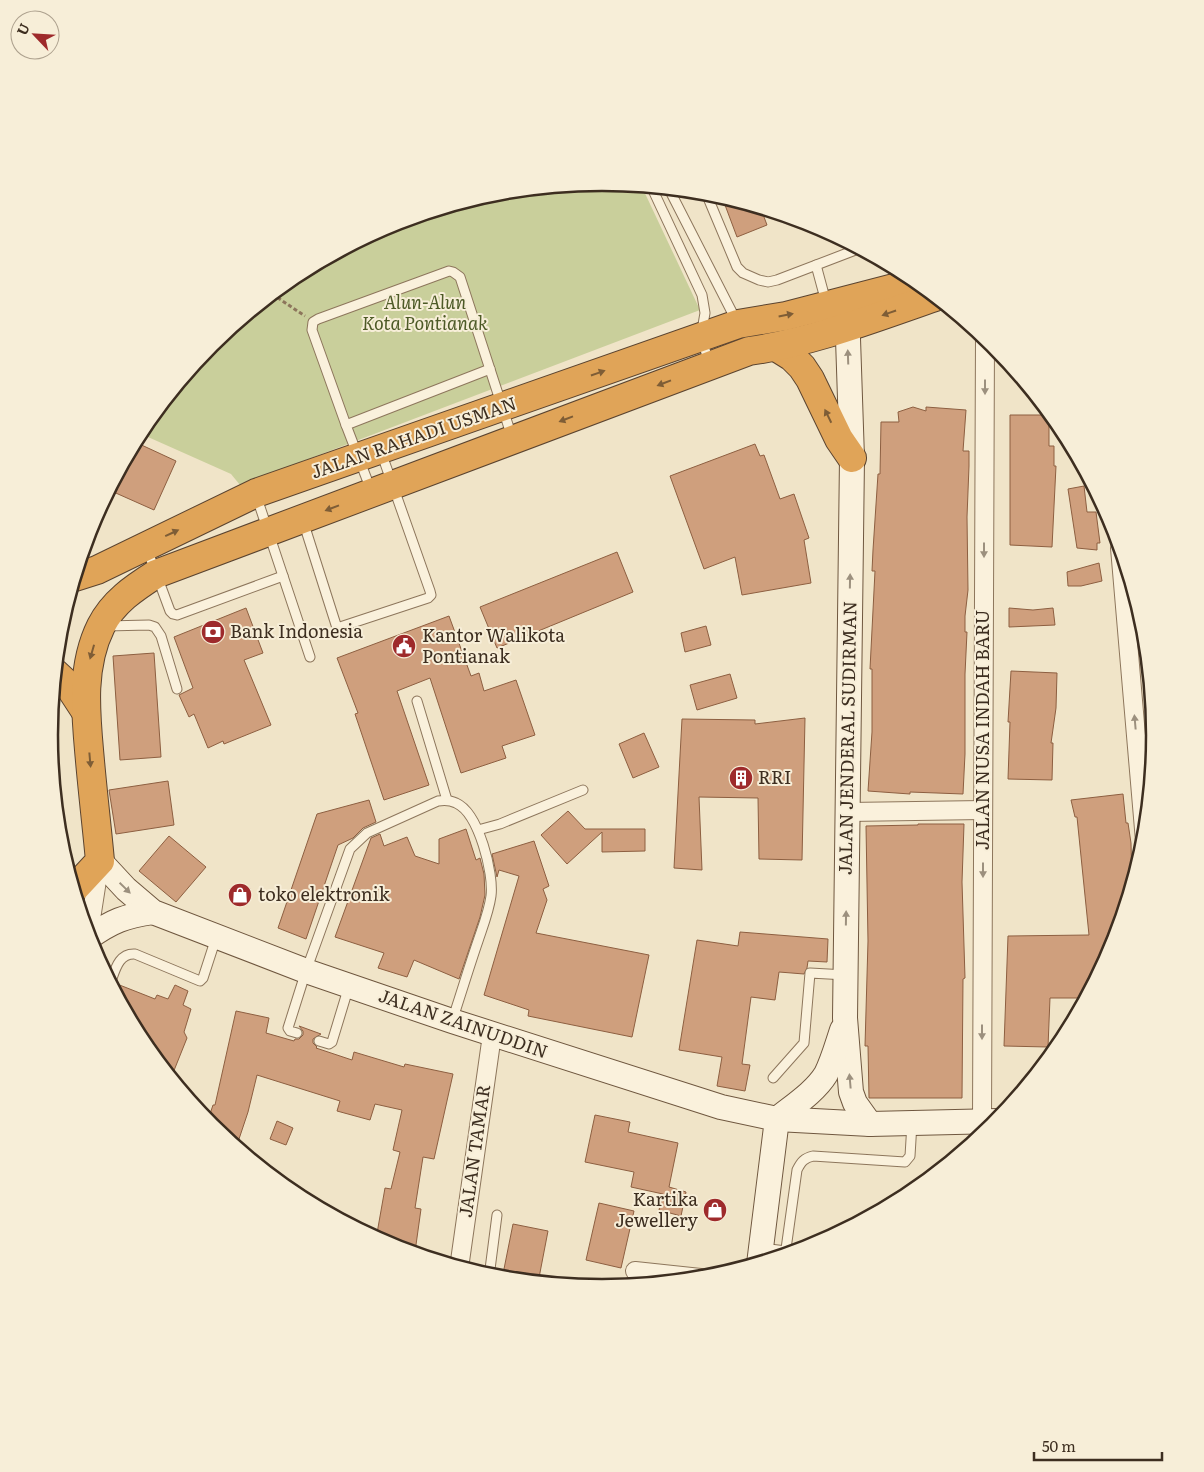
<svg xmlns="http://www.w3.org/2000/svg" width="1204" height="1472" font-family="Literata,serif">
  <rect width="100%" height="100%" fill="#f0e4c8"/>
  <path fill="#c9cf9b" d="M602,183L642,187L700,310L240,485L231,474L139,433L211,345L295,276L391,225L494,193Z"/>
  <g fill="#cf9f7d" stroke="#8d5f41">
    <path d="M722,197L761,209L767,225L737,237Z"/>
    <path d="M913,407L926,411V407L966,410L963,451H969V466L967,517L968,590L965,616V632H967L965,674V754L963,794L910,792V794L868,791L872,732V669H870L875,571H872L873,550L878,474H880L881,422H899L898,412Z"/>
    <path d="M1010,415H1049V446H1054V466H1056L1052,547L1010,545Z"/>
    <path d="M135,442L176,461L154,510L109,490Z"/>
    <path d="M755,444L760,456L764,455L780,499L794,494L809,538L804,540L811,583L742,595L735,557L704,569L670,476Z"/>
    <path d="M1084,486L1087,512H1096L1100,543H1097V550L1077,548L1068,489Z"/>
    <path d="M617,552L633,592L497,648L480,607Z"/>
    <path d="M1099,563L1102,581L1081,586H1068L1067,572Z"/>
    <path d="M246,608L263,653L244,660L271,725L224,744L223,741L208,748L194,714L189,717L179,695L193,688L174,637Z"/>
    <path d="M1009,608L1033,610L1053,608L1055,625L1009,627Z"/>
    <path d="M449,616L471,676L479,673L484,691L516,680L535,735L502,746L506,758L461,773L430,678L397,691L429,785L384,800L355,714L358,713L337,658Z"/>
    <path d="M706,626L711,645L685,652L681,633Z"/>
    <path d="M154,653L161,757L120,760L113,656Z"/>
    <path d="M1011,671L1057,673L1056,708L1051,743H1053L1052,780L1008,779L1010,722H1008Z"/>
    <path d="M730,674L737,698L697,710L690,685Z"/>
    <path d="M805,718L802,860L759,859L758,798L699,797L702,870L674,868L682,719L755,720V724Z"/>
    <path d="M644,733L659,767L633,778L619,744Z"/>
    <path d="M168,781L174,825L116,834L109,790Z"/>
    <path d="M1123,794L1126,823H1128L1131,843L1132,886L1113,948L1086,998H1050L1048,1047L1004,1046L1008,936L1089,935L1077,817H1075L1071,800Z"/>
    <path d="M369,800L376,822L363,828L353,838L338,845L306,939L278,928L317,814Z"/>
    <path d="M568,811L585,829H645V851L602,852V832L567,864L541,835Z"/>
    <path d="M918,824H964L962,882L965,978L963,979L962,1098H869L868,1046H865L868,941L866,826L918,825Z"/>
    <path d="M466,829L476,860L480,858L484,874L485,895L480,917L459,979L414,960L407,977L378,968L384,953L335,937L371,838L380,834L384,846L407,837L415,856L439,864V839Z"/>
    <path d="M169,836L206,867L176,902L139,871Z"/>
    <path d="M534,841L549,886L543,889L547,900L536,933L649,955L632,1037L528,1016L529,1010L484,995L519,876L499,870L497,877L492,854Z"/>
    <path d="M740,932L828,939L827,962L808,961L807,968L804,974L779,972L775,1000L751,997L742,1064L750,1065L745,1091L717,1086L722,1057L679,1050L697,940L738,946Z"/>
    <path d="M117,984L155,999L157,995L168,999L175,985L188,991L183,1005L191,1009L184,1032L187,1038L171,1078L142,1043L113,989Z"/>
    <path d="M236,1011L269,1018L266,1033L294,1041L295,1039H299L303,1035V1031L299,1026L321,1034L313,1039V1043L317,1047L316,1048L352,1060L354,1052L404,1067L405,1064L453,1074L434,1159L423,1157L415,1208L421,1209L415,1252L404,1250V1251L390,1247L376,1239L385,1188L391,1189L400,1152L393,1150L402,1110L375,1104L370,1120L337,1111L340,1101L257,1075L248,1112L238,1142L223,1138L207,1123L213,1105H215Z"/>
    <path d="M595,1115L630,1122L628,1132L678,1143L669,1187L686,1192L681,1216L659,1210L663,1194L631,1187L634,1172L585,1162Z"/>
    <path d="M277,1121L293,1128L286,1145L270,1139Z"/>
    <path d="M599,1203L634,1211L621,1268L586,1260Z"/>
    <path d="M513,1224L548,1231L538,1283L502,1279Z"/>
  </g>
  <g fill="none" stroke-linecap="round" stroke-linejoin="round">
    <g stroke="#8d765c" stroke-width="11">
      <g id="lane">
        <path d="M652,188L702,295L705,313L701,336L709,363"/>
        <path d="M669,189L737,322"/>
        <path d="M706,193L737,267L743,273L759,280L768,282L777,280L858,249"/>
        <path d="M816,265L826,302"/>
        <path d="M346,425L490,369"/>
        <path d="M371,490L346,425L312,330L313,322L318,319L449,271L453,272L460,277L512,437"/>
        <path d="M256,495L310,657"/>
        <path d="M303,521L337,628L428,598L431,595L430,591L381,452"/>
        <path d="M147,549L170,611L173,614L177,615L283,576"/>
        <path d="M106,626L149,625L155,627L161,636L177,689"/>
        <path d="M417,701L447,800"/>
        <path d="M478,830L500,824L583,790"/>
        <path d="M110,984C115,971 118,953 135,954L200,981L203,978L216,938"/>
        <path d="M297,1033L290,1031L288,1028L306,971L350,849L367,833L438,801C444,800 450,800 456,803C479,813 494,874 491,896C489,911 483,926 478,941C469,967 461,994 452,1021"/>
        <path d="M319,1041L329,1044L332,1042L349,986"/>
        <path d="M773,1078L804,1043L810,973L846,975"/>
        <path d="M761,1248L786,1251"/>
        <path d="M785,1256L797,1170C801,1162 804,1158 813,1156L905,1162L910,1156L912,1123"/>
        <path d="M489,1277L497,1215"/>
      </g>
    </g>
    <g stroke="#8d765c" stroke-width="20">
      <g id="street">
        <path d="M1120,548L1145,841"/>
        <path d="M848,812L983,810"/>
        <path d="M88,938L100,861"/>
        <path d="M982,1121L985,338"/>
        <path d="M459,1268L492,1035"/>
        <path d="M635,1271L710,1279"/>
      </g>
    </g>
    <g stroke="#6f573f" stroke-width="26">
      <g id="secondary">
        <path d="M847,309L852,458L845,1018L851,1092L855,1103L870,1124"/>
        <path d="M100,861L126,889L153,912L306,971L452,1021L721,1107L777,1119L870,1124L998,1121"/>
        <path d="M88,938C112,921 125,916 153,912"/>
        <path d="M777,1119C793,1106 815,1092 826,1074C833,1060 837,1045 842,1030"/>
        <path d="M759,1264L777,1119"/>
      </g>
    </g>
    <g stroke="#5b4430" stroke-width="30">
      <g id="highway">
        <path d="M776,347L792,357L802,367L810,379L839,439L852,458"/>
        <path d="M75,577L97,570L256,493L738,324L786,316L917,282"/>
        <path d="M55,673L69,686L86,712"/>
        <path d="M73,890L100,861C97,828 93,795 90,761C86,716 80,668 101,626C113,602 134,588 156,574L749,351C813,342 874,318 935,297"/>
      </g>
    </g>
    <path stroke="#8d765c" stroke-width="3" stroke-dasharray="4 2.5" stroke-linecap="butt" d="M272,294L305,316"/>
    <use href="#lane" stroke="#faf1dc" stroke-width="9"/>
    <use href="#street" stroke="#faf1dc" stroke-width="18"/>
    <use href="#secondary" stroke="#faf1dc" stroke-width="24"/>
    <use href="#highway" stroke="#e0a458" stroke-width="28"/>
  </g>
  <defs><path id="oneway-solid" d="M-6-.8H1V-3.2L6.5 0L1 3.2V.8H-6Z" transform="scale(1.25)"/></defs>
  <g fill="#7e5d36">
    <use href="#oneway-solid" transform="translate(889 313) rotate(161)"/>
    <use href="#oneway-solid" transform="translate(786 315) rotate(-11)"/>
    <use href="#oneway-solid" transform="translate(598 373) rotate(-19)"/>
    <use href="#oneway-solid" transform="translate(664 383) rotate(159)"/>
    <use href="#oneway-solid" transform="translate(828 416) rotate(-116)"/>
    <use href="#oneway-solid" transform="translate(566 419) rotate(159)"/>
    <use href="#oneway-solid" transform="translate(332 508) rotate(159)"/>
    <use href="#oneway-solid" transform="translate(172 533) rotate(-25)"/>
    <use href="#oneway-solid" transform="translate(92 652) rotate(106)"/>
    <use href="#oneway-solid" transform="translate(90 760) rotate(85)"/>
  </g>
  <g fill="#9c907e">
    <use href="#oneway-solid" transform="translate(848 357) rotate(-92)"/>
    <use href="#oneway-solid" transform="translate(985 387) rotate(90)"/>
    <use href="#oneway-solid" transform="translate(984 550) rotate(90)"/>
    <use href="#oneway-solid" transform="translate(850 581) rotate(-89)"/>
    <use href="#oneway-solid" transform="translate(1135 722) rotate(-95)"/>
    <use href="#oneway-solid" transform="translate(983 870) rotate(90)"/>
    <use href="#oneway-solid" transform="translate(125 888) rotate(44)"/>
    <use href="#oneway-solid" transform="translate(846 918) rotate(-89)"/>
    <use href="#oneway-solid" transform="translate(982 1032) rotate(90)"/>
    <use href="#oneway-solid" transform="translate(850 1081) rotate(-95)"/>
  </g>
  <defs>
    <g id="bank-disc" transform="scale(1.25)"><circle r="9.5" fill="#9e2a2b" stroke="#f7eed8"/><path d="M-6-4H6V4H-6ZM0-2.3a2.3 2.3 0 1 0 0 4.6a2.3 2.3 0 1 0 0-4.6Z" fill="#fff"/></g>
    <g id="civic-disc" transform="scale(1.25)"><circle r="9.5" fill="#9e2a2b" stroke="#f7eed8"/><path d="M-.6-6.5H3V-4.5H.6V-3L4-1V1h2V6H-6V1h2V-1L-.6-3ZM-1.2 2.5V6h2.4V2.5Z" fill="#fff"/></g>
    <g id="building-disc" transform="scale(1.25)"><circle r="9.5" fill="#9e2a2b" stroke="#f7eed8"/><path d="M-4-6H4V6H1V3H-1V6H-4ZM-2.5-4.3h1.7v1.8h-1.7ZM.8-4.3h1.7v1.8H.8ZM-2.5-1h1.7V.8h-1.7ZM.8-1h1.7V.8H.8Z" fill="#fff"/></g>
    <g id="shop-disc" transform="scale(1.25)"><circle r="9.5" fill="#9e2a2b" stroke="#f7eed8"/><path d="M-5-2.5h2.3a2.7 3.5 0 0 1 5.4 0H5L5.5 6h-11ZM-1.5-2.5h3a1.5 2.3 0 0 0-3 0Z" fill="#fff"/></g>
  </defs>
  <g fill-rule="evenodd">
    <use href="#bank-disc" x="213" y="632"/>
    <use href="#civic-disc" x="404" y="646"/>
    <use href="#building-disc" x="741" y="778"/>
    <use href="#shop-disc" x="240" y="895"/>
    <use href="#shop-disc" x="715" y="1210"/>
  </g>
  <g text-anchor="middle" stroke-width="4" stroke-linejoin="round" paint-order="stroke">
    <g font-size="18" font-style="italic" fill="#4d5a26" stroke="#f7eed8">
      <text x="425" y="309">Alun-Alun<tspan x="425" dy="21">Kota Pontianak</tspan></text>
    </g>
    <g font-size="18" fill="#3d2e20" stroke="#f7eed8">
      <text transform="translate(414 438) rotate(-19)" y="6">JALAN RAHADI USMAN</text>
      <text transform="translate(983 730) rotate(-90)" y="6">JALAN NUSA INDAH BARU</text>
      <text transform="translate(848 738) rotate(-89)" y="6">JALAN JENDERAL SUDIRMAN</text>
      <text transform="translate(463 1024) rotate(19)" y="6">JALAN ZAINUDDIN</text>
      <text transform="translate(475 1151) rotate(-82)" y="6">JALAN TAMAR</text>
    </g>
    <g font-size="18" fill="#3d2e20" stroke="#f7eed8" text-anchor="start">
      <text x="230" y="638">Bank Indonesia</text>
      <text x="422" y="642">Kantor Walikota<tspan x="422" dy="21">Pontianak</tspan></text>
      <text x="758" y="784">RRI</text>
      <text x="258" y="901">toko elektronik</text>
      <text x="698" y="1206" text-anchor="end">Kartika<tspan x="698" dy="21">Jewellery</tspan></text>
    </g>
  </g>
  <path d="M0 0H1204V1472H0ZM58 735a544 544 0 1 1 1088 0a544 544 0 1 1-1088 0Z" fill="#f7eed8" fill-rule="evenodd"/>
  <path fill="none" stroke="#3d2e20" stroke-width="2.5" d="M58 735a544 544 0 1 1 1088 0a544 544 0 1 1-1088 0Z"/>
  <g transform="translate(35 35) rotate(295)"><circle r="24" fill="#f7eed8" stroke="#ada18e"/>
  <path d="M0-4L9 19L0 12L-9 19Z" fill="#9e2a2b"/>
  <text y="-8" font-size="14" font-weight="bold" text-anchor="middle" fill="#3d2e20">U</text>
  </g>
  <path d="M1034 1452v8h128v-8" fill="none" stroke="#3d2e20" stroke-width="2.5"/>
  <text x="1042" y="1452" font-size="15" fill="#3d2e20" stroke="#f7eed8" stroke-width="4" paint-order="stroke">50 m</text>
</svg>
